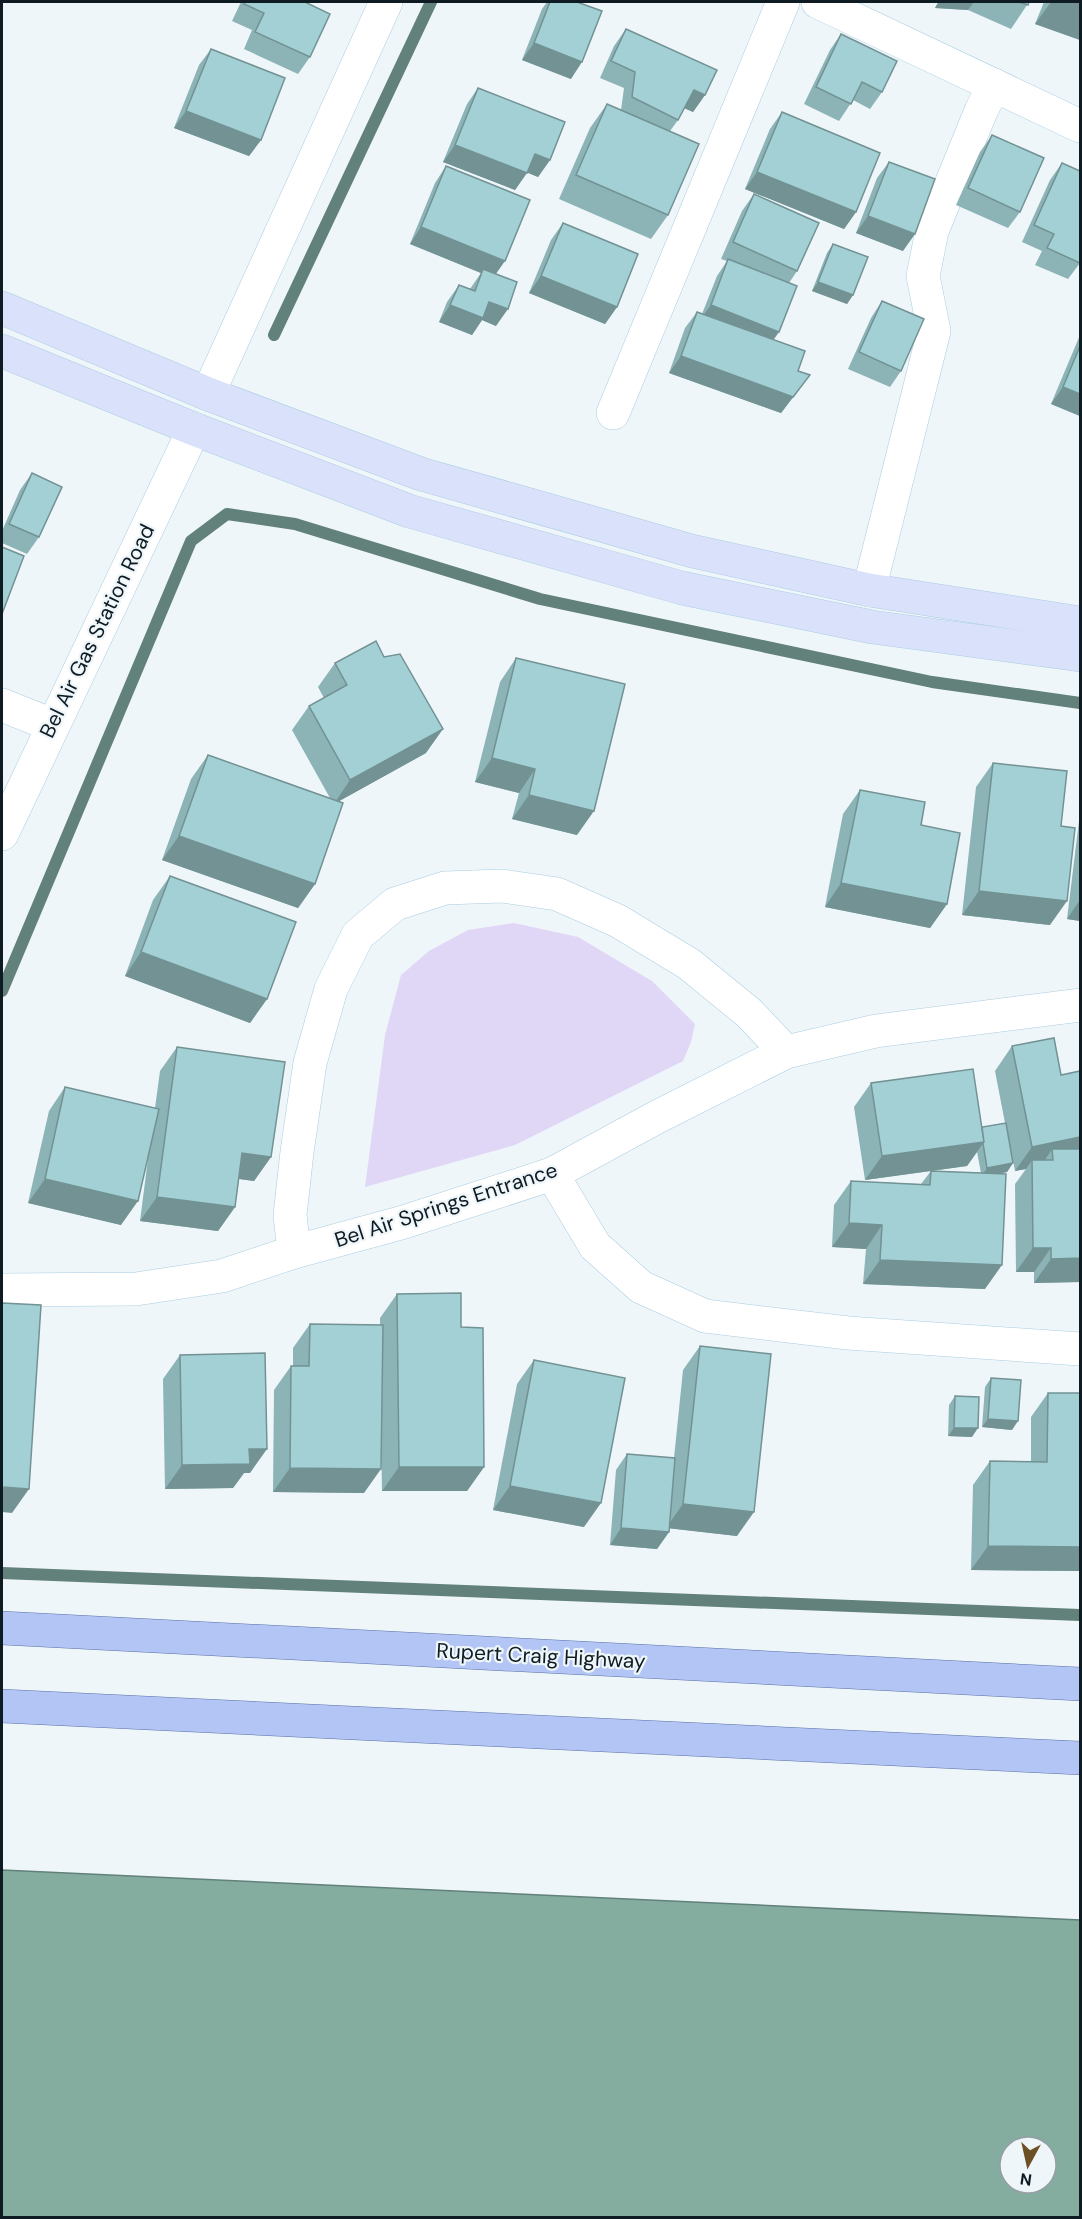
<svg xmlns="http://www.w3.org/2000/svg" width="1082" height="2219" font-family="'DM Sans',sans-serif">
  <rect width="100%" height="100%" fill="#eff6fa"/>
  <path fill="#e0d7f6" d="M514,923L578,937L652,981L695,1024L691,1042L683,1061L515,1145L365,1187L385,1035L401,975L429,951L468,930Z"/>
  <path fill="#85ad9f" stroke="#61817a" stroke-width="1.5" fill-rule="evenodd" d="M2,1870L1080,1920V2217H2ZM1010,2147H1046V2183H1010Z"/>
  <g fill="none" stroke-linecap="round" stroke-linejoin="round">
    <g stroke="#61817a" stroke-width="12">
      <path d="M274,335L431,2"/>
      <path d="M2,991L191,541L227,514L295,524L540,599L932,682L1080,703"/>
      <path d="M2,1573L1080,1615"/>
    </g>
    <g stroke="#aacde2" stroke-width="34">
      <g id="street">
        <path d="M818,2L1080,126"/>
        <path d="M208,394L386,2"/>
        <path d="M613,413L783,2"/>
        <path d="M869,590L934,331L923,276L932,231L981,111L994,85"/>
        <path d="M2,705L52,725"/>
        <path d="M2,834L194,429"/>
        <path d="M552,1174L595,1246L641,1287L705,1316L848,1333L1080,1349"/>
        <path d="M294,1252L290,1215L297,1152L310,1063L331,989L358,935L395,904L445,888L502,886L557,894L618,921L689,964L749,1013L786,1052"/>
        <path d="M2,1290L136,1289L222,1276L294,1252L404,1222L552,1174L657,1117L786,1052L876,1031L1080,1005"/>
      </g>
    </g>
    <g stroke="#aacde2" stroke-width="34">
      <g id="secondary">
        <path d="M2,308L208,394L421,474L692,551L869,590L1080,623"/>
        <path d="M2,351L194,429L409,511L682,588L872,627L1080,655"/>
      </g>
    </g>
    <g stroke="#5871a7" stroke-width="34">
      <g id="primary">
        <path d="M2,1628L1080,1684"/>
        <path d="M2,1706L1080,1758"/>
      </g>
    </g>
    <use href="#street" stroke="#fff" stroke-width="33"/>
    <use href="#secondary" stroke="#d9e2fa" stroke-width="33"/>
    <use href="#primary" stroke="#b3c5f5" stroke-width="33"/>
  </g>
  <g fill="#8cb3b6">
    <path d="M241,2H305L310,57L298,74L244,49L252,30L232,21Z"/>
    <path d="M547,2H577L571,79L522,60L542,9Z"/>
    <path d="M938,2H1029L1011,29L968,10L935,8Z"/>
    <path d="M1044,2H1080V40L1035,24Z"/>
    <path d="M626,29L705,95L693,112L684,108L678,120L670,131L668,215L651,239L559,199L590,128L607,104L621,110L624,88L600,78L614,46Z"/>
    <path d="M841,34L882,92L870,109L853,100L839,121L804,104L830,50Z"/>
    <path d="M211,49L261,140L249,156L174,128L199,65Z"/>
    <path d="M478,88L550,160L538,177L527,172L515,190L443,162L467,104Z"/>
    <path d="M782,112L856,212L844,229L745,189L770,129Z"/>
    <path d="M992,135L1020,212L1008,228L956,205L980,152Z"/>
    <path d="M889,162L903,251L856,233L877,178Z"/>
    <path d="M1062,163L1080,263L1068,279L1035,265L1042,251L1022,242L1050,180Z"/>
    <path d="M446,166L496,274V326L482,320L472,335L439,322L447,302L459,285L470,289L481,273L410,244L435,183Z"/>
    <path d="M754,194L797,271L789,283L773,340L798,371L810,375L781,413L669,373L685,328L697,312L702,314L717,276L727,261L721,259L742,211Z"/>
    <path d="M563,223L617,307L605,324L529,293L551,240Z"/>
    <path d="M833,244L853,295L847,304L812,291L827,253Z"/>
    <path d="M882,301L901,371L890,387L848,369L871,318Z"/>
    <path d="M1080,335V416L1051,404Z"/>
    <path d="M32,473L39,537L27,554L2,543V531L20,490Z"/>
    <path d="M516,658L577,835L512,819L519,793L475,782L500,682Z"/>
    <path d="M335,663L426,753L339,801L315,884L298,908L162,860L191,779L208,755L330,798L292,730L309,706L324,698L318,687Z"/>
    <path d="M993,763L1050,925L962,915L976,787Z"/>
    <path d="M860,790L921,825L947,904L930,928L825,907L843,814Z"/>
    <path d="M1080,813V921L1067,919Z"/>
    <path d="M170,876L267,999L250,1023L125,976L153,900Z"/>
    <path d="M1054,1038L1080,1282L1034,1283V1272H1016L1015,1184L1026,1169L1015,1171L1011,1150L1013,1163L1007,1172L997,1174L985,1289L863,1284L866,1249L832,1247L834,1205L851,1181L921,1184L931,1171L981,1173L977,1152L967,1166L865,1180L854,1107L871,1083L982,1127L1005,1123L995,1071L1012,1046Z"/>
    <path d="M177,1047L271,1157L254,1181L239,1179L235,1207L218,1231L140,1221L149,1151L121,1225L28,1203L49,1111L65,1087L155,1108L160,1071Z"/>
    <path d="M397,1294L461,1327L484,1467L467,1491H382L381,1437L364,1493L273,1492L274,1390L291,1366H293V1348L310,1324L380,1325V1318Z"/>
    <path d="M700,1346L737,1536L669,1528V1532L657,1549L610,1545L616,1470L627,1454L674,1458L683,1370Z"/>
    <path d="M180,1355L250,1473H244L233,1488L165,1489L163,1379Z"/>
    <path d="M534,1360L584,1527L493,1510L517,1384Z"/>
    <path d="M991,1378L1012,1430L982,1427L985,1387Z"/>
    <path d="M1048,1393L1080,1571L971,1570L973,1485L990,1461L1031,1462V1417Z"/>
    <path d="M955,1396L972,1437L948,1436L949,1405Z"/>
  </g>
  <g fill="#729294">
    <path d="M939,2H974L968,10L935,8Z"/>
    <path d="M1051,2H1080V40L1035,24Z"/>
    <path d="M534,43L582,62L571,79L522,60Z"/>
    <path d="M694,90L705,95L693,112L682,107Z"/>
    <path d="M186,111L261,140L249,156L174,128Z"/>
    <path d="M455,145L527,173L515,190L443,162Z"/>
    <path d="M535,154L550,160L538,177L523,171Z"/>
    <path d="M757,172L856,212L844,229L745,189Z"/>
    <path d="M868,216L915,234L903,251L856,233Z"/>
    <path d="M421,227L505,261L493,278L483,269L481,273L410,244Z"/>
    <path d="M541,276L617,307L605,324L529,293Z"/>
    <path d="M818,282L853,295L847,304L812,291Z"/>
    <path d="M489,302L508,309L496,326L482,320L472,335L439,322L450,305Z"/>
    <path d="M711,305L779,332L767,349L699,321Z"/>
    <path d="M681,356L810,375L781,413L669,373Z"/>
    <path d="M1063,387L1080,394V416L1051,404Z"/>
    <path d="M443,729L426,753L334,804L350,780Z"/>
    <path d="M492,758L535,769L519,793L475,782Z"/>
    <path d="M529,795L594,811L577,835L512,819Z"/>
    <path d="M179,836L315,884L298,908L162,860Z"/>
    <path d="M841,883L947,904L930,928L825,907Z"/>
    <path d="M979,891L1067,901L1050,925L962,915Z"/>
    <path d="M1080,900V921L1067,919Z"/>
    <path d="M141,952L267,999L250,1023L125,976Z"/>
    <path d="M1080,1137V1158L1053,1160L1052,1149L1041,1166L1032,1160L1026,1169L1015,1171L1032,1147Z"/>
    <path d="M984,1142L967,1166L865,1180L882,1156Z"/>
    <path d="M242,1153L271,1157L254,1181L225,1177Z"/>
    <path d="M1013,1163L1007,1172L981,1177L987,1168Z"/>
    <path d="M45,1179L138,1201L121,1225L28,1203Z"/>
    <path d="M157,1197L235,1207L218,1231L140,1221Z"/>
    <path d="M849,1223L882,1225L866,1249L832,1247Z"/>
    <path d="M1033,1248H1051L1034,1272H1016Z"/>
    <path d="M1080,1258V1282L1034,1283L1051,1259Z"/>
    <path d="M880,1260L1002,1265L985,1289L863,1284Z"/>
    <path d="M988,1419L1018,1421L1012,1430L982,1427Z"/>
    <path d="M954,1428H978L972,1437L948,1436Z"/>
    <path d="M249,1449H267L250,1473H244L233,1488L165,1489L182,1465Z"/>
    <path d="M399,1467H484L467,1491H382Z"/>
    <path d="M290,1468L381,1469L364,1493L273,1492Z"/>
    <path d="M510,1486L601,1503L584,1527L493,1510Z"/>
    <path d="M2,1487L29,1489L12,1513L2,1512Z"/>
    <path d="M683,1504L754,1512L737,1536L666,1528Z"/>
    <path d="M621,1528L669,1532L657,1549L610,1545Z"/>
    <path d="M988,1546L1080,1547V1571L971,1570Z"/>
  </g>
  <g fill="#a3d0d4" stroke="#729294" stroke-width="1.5">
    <path d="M245,2H305L330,14L310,57L255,32L264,13L244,4Z"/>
    <path d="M550,2H577L602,11L582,62L534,43Z"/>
    <path d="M1019,2H1029L1028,5Z"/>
    <path d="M626,29L717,70L705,95L694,90L678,120L632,97L635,72L611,61Z"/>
    <path d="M841,34L897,61L882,92L862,82L851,104L816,87Z"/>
    <path d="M211,49L285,78L261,140L186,111Z"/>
    <path d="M478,88L565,122L550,160L535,154L527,173L455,145Z"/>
    <path d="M607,104L699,144L668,215L576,175Z"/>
    <path d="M782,112L880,153L856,212L757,172Z"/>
    <path d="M992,135L1044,158L1020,212L968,188Z"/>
    <path d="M889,162L935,179L915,234L868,216Z"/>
    <path d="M1062,163L1080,171V263L1047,248L1054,234L1034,225Z"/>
    <path d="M446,166L530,200L505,261L421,227Z"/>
    <path d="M754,194L819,223L797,271L733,242Z"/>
    <path d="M563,223L638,254L617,307L541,276Z"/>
    <path d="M833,244L868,257L853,295L818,282Z"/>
    <path d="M728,259L797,286L779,332L711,305Z"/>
    <path d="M483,269L517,282L508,309L489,302L483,318L450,305L459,285L475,291Z"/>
    <path d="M882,301L924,319L901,371L859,352Z"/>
    <path d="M697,312L805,351L798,371L810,375L793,397L681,356Z"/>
    <path d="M1080,346V394L1063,387Z"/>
    <path d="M32,473L62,487L39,537L9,524Z"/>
    <path d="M2,547L24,556L2,614Z"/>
    <path d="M376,641L384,657L400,654L443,729L350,780L309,706L347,685L335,663Z"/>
    <path d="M516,658L625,684L594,811L529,795L535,769L492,758Z"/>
    <path d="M208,755L343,803L315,884L179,836Z"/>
    <path d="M993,763L1067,771L1061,826L1075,828L1067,901L979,891Z"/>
    <path d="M860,790L925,802L921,825L960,833L947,904L841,883Z"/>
    <path d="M170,876L296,922L267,999L141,952Z"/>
    <path d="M1054,1038L1061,1075L1080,1071V1137L1032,1147L1012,1046Z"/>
    <path d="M177,1047L285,1062L271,1157L242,1153L235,1207L157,1197Z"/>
    <path d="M973,1069L984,1142L882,1156L871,1083Z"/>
    <path d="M65,1087L159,1109L138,1201L45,1179Z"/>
    <path d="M1006,1123L1013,1163L987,1168L983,1143L984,1142L982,1127Z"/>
    <path d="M1052,1149H1080V1258L1051,1259V1248H1033L1032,1160H1053Z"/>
    <path d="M931,1171L1006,1174L1002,1265L880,1260L882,1225L849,1223L851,1181L930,1185Z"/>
    <path d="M461,1293V1327L483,1328L484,1467H399L397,1294Z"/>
    <path d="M2,1303L41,1305L29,1489L2,1487Z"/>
    <path d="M310,1324L383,1325L381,1469L290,1468L291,1366H309Z"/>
    <path d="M700,1346L771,1354L754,1512L683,1504Z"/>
    <path d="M265,1353L267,1449H249L250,1464L182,1465L180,1355Z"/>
    <path d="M534,1360L625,1378L601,1503L510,1486Z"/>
    <path d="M991,1378L1021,1380L1018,1421L988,1419Z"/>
    <path d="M1048,1393H1080V1547L988,1546L990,1461L1047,1462Z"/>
    <path d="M955,1396L979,1397L978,1428H954Z"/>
    <path d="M627,1454L675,1458L669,1532L621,1528Z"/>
  </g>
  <g text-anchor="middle" stroke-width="4.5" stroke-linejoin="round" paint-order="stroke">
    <g font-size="21" fill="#0e1b23" stroke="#eff6fa">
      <text transform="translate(97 631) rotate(-64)" y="7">Bel Air Gas Station Road</text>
      <text transform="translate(446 1205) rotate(-18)" y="7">Bel Air Springs Entrance</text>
      <text transform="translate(541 1656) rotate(3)" y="7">Rupert Craig Highway</text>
    </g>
  </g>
  <rect width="1082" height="2219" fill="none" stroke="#0e1b23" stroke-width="6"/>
  <g transform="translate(1028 2165) rotate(188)"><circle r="28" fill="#eff6fa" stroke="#959ea4" stroke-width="1.5"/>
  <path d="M0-4.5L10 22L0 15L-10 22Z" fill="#6d5024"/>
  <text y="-9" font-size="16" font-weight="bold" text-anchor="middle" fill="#0e1b23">N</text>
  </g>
</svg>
